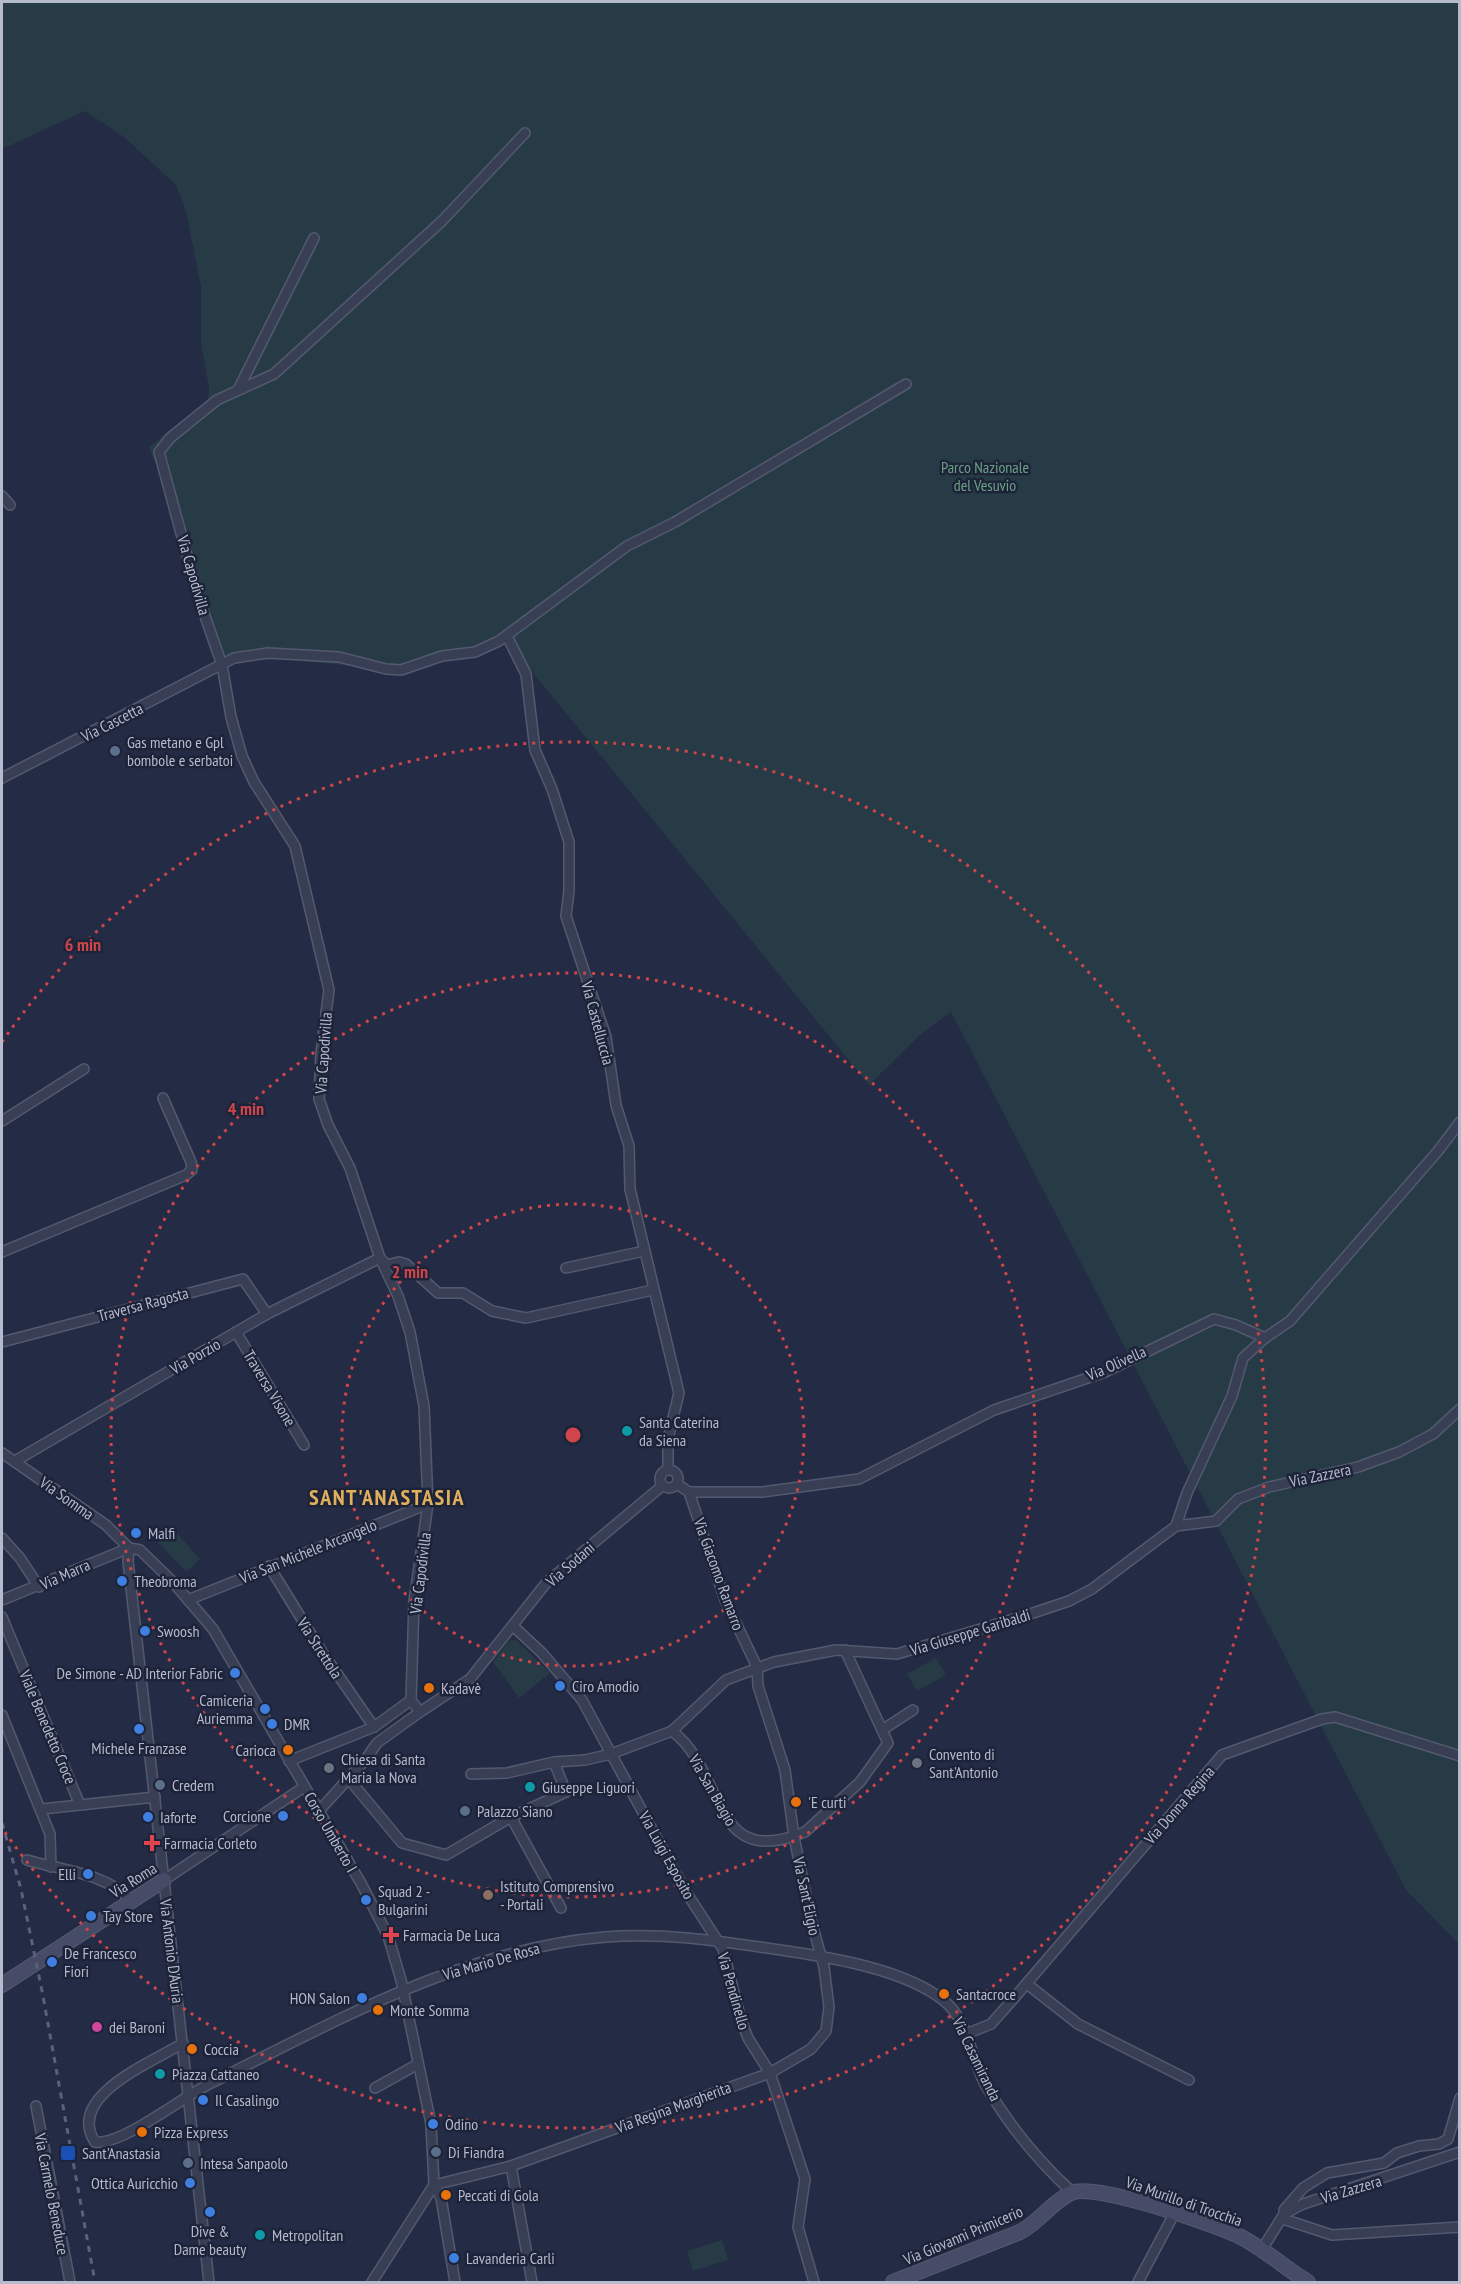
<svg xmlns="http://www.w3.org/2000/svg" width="1461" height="2284" font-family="'PT Sans Narrow',sans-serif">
  <rect width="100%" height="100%" fill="#242b44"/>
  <g fill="#263b45">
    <path d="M2,2H1459V1944L1406,1890L951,1012L921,1034L869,1085L513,648L505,644L472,656L421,662L384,669L271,658L216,662L169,498L149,447L208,400L209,388L201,343V287L186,211L176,185L124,137L85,111L2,149Z"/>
    <path d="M173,1529L200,1559L186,1572L158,1542Z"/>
    <path d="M516,1640L550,1673L519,1698L493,1662L509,1641Z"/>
    <path d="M936,1658L946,1675L917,1691L907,1674Z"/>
    <path d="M722,2240L728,2260L693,2271L687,2251Z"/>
  </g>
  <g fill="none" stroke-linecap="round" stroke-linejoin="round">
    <g stroke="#53596e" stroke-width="12">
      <g id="street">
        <path d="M238,390L314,238"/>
        <path d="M2,496L10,505"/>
        <path d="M507,636L526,674L535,750L552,789L569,842V891L566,916L606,1037L616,1105L629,1146L630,1189L679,1393L668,1439V1470"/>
        <path d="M2,778L234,658L268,653L339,657L386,669L401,670L442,656L475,652L499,641L627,546L675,522L906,384"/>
        <path d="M2,1121L84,1069"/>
        <path d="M2,1252L186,1175L192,1170L191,1162L163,1098"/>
        <path d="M566,1268L644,1251"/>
        <path d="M236,1332L304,1445"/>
        <path d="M2,1342L243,1279L267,1314"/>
        <path d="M2,1453L106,1525L129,1548"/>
        <path d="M15,1461L267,1314L380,1258L387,1265L399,1262L406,1264L438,1293H463L492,1311L526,1318L653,1290"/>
        <circle cx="669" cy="1479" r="9"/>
        <path d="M689,1492H762L859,1479L994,1410L1105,1372L1214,1319L1236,1325L1265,1338L1290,1321L1438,1151L1460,1122"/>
        <path d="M1176,1526L1216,1521L1238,1499L1269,1487L1358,1467L1399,1452L1433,1434L1460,1409"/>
        <path d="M1176,1526L1187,1493L1232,1396L1243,1358L1265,1338"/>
        <path d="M2,1538L20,1558L39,1587"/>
        <path d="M129,1548L140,1550L172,1581L213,1629L362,1885L388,1936L401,1980L431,2124L434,2185L372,2282"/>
        <path d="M129,1548L128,1561L209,2282"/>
        <path d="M269,1566L322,1652L374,1727"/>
        <path d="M2,1600L129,1548"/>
        <path d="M188,1600L428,1504"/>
        <path d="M2,1617L80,1805"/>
        <path d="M513,1626L542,1653L582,1700L686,1892L723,1949L741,2020L748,2038L770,2073L805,2179L798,2227L814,2282"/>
        <path d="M411,1700L414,1601L428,1504L424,1406L410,1332L398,1296L380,1258L350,1168L328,1125L319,1099L321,1053L329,990L295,846L254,782L242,756L231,717L222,665L198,596L159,452L170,438L217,400L274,374L442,221L525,133"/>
        <path d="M420,1712L470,1679L547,1582L662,1486"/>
        <path d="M2,1715L50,1834L51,1867"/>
        <path d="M882,1730L913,1710"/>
        <path d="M672,1731C727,1772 709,1872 805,1832L860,1782L888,1743L845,1650"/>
        <path d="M289,1761L374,1727L411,1700L420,1712L377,1743L366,1759L318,1812"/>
        <path d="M471,1774L507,1773L554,1762L585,1760L611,1754L672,1731L726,1680L774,1662L836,1650L897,1654L1024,1616L1069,1601L1092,1589L1176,1526"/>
        <path d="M348,1778L402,1843L446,1855L511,1817L566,1792L554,1762"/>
        <path d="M42,1809L155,1797"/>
        <path d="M511,1817L561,1908"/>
        <path d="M27,1860C59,1870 108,1873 131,1901"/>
        <path d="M164,1880L304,1787"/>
        <path d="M1027,1984L1078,2024L1189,2080"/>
        <path d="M966,2034L991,2024L1015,1997L1222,1755L1322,1719L1335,1717L1460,1756"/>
        <path d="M183,2043C153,2062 65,2096 95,2142C122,2146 185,2095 211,2083C336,2021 463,1949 605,1937C666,1932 726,1942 787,1951C834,1958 905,1970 943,2000C970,2021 970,2058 986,2086C1009,2125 1039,2162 1072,2192"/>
        <path d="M375,2088L418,2064"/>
        <path d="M36,2106L70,2282"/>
        <path d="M511,2166L532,2282"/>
        <path d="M1284,2214V2210L1303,2188L1327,2173L1384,2163L1397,2153L1419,2146L1439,2144L1448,2139L1460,2098"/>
        <path d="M1283,2219L1332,2235L1460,2227"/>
        <path d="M1261,2251L1284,2214L1303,2204L1460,2152"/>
        <path d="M455,2282L441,2198L434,2185L511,2166L770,2073L811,2049L826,2031L829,2007L824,1967L811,1920L794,1837L785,1770L758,1686L757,1667L725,1600L689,1492L677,1484"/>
        <path d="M1138,2282L1174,2214"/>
      </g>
    </g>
    <g stroke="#53596e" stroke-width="16">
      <g id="secondary">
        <path d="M2,1985L164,1880"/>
        <path d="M893,2282L1020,2232C1039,2222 1052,2202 1071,2193C1094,2182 1213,2224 1239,2236C1263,2248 1285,2268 1308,2282"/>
      </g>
    </g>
    <use href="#street" stroke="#383e54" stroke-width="9"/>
    <use href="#secondary" stroke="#464c67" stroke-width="14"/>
    <path stroke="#5a617b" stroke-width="3" stroke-dasharray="6 6" stroke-linecap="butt" d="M2,1823L21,1889L42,1991L95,2282"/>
  </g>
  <g fill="none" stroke="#cf4549" stroke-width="3" stroke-dasharray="3 6">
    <circle cx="573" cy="1435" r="231"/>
    <circle cx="573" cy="1435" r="462"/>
    <path d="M2 1042A693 693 0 1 1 2 1828"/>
  </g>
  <g fill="#5c6f8a" stroke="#1d2339" stroke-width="2">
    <circle cx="115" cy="751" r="6"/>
    <circle cx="160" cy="1785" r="6"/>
    <circle cx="465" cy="1811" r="6"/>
    <circle cx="436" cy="2152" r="6"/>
    <circle cx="188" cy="2163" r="6"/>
  </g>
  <g fill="#0f9aa8" stroke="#1d2339" stroke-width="2">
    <circle cx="627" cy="1431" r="6"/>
    <circle cx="530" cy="1787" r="6"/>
    <circle cx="160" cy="2074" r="6"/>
    <circle cx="260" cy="2235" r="6"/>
  </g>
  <g fill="#3f7fe0" stroke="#1d2339" stroke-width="2">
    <circle cx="136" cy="1533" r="6"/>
    <circle cx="122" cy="1581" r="6"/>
    <circle cx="145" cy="1631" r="6"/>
    <circle cx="235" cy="1673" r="6"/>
    <circle cx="560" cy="1686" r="6"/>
    <circle cx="265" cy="1709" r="6"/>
    <circle cx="272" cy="1724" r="6"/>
    <circle cx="139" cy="1729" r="6"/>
    <circle cx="283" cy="1816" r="6"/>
    <circle cx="148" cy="1817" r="6"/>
    <circle cx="88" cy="1874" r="6"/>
    <circle cx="366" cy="1900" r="6"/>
    <circle cx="91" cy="1916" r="6"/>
    <circle cx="52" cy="1962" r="6"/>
    <circle cx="362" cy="1998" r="6"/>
    <circle cx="203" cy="2100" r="6"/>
    <circle cx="433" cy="2124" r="6"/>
    <circle cx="190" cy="2183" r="6"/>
    <circle cx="210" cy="2212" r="6"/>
    <circle cx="454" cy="2258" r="6"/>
  </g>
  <g fill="#e8710a" stroke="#1d2339" stroke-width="2">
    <circle cx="429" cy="1688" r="6"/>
    <circle cx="288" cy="1750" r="6"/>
    <circle cx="796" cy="1802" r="6"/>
    <circle cx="944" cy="1994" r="6"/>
    <circle cx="378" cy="2010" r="6"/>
    <circle cx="192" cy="2049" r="6"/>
    <circle cx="142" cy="2132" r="6"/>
    <circle cx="446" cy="2195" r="6"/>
  </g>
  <g fill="#6b7280" stroke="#1d2339" stroke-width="2">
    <circle cx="917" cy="1763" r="6"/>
    <circle cx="329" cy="1768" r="6"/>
  </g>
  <g fill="#e0444e" stroke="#1d2339" stroke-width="2">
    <path d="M149 1834h6v6h6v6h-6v6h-6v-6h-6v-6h6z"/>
    <path d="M388 1926h6v6h6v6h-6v6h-6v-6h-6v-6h6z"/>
  </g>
  <circle fill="#8d6e63" stroke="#1d2339" stroke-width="2" cx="488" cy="1895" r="6"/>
  <circle fill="#d1479c" stroke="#1d2339" stroke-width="2" cx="97" cy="2027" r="6"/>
  <rect fill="#1a4fb4" stroke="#1d2339" stroke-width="2" x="60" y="2145" width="16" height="16" rx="3"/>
  <g text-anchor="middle" stroke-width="5" stroke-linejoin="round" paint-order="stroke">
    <g font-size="16" fill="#6aa182" stroke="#1d2339">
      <text x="985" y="473">Parco Nazionale<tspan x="985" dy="18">del Vesuvio</tspan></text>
    </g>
    <g font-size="16" fill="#b5bacd" stroke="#1d2339">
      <text transform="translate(194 575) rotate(74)" y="6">Via Capodivilla</text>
      <text transform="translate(112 722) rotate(-27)" y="6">Via Cascetta</text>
      <text transform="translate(598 1023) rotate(75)" y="6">Via Castelluccia</text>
      <text transform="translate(323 1053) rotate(-86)" y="6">Via Capodivilla</text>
      <text transform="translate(143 1304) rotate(-15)" y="6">Traversa Ragosta</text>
      <text transform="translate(195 1356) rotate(-30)" y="6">Via Porzio</text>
      <text transform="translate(1116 1363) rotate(-24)" y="6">Via Olivella</text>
      <text transform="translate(270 1388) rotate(59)" y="6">Traversa Visone</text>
      <text transform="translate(1320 1475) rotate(-12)" y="6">Via Zazzera</text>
      <text transform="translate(67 1498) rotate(35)" y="6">Via Somma</text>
      <text transform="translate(308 1551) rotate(-22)" y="6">Via San Michele Arcangelo</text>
      <text transform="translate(570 1564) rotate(-41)" y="6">Via Sodani</text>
      <text transform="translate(420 1573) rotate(-83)" y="6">Via Capodivilla</text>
      <text transform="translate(65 1574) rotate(-24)" y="6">Via Marra</text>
      <text transform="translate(719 1574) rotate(70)" y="6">Via Giacomo Ramarro</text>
      <text transform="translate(970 1632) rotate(-17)" y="6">Via Giuseppe Garibaldi</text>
      <text transform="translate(320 1648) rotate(57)" y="6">Via Strettola</text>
      <text transform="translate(48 1727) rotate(67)" y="6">Viale Benedetto Croce</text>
      <text transform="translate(713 1790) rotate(60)" y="6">Via San Biagio</text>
      <text transform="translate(1179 1805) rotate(-49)" y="6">Via Donna Regina</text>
      <text transform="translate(331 1832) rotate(60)" y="6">Corso Umberto I</text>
      <text transform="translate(667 1855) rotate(61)" y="6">Via Luigi Esposito</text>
      <text transform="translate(133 1880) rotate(-32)" y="6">Via Roma</text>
      <text transform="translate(807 1896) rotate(78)" y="6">Via Sant'Eligio</text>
      <text transform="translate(172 1951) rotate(83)" y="6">Via Antonio D'Auria</text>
      <text transform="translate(491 1961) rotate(-16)" y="6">Via Mario De Rosa</text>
      <text transform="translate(734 1991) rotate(74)" y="6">Via Pendinello</text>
      <text transform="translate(977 2059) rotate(64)" y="6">Via Casamiranda</text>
      <text transform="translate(673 2107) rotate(-20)" y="6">Via Regina Margherita</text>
      <text transform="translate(1351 2189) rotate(-17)" y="6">Via Zazzera</text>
      <text transform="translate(52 2194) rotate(79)" y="6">Via Carmelo Beneduce</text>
      <text transform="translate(1184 2201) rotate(19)" y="6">Via Murillo di Trocchia</text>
      <text transform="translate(963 2235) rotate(-23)" y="6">Via Giovanni Primicerio</text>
    </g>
    <g font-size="16" fill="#b5bacd" stroke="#1d2339" text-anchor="start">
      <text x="127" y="748">Gas metano e Gpl<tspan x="127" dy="18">bombole e serbatoi</tspan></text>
      <text x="639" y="1428">Santa Caterina<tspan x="639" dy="18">da Siena</tspan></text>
      <text x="148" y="1539">Malfi</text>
      <text x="134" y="1587">Theobroma</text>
      <text x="157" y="1637">Swoosh</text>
      <text x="223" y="1679" text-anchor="end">De Simone - AD Interior Fabric</text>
      <text x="572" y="1692">Ciro Amodio</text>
      <text x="441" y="1694">Kadavè</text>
      <text x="253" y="1706" text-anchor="end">Camiceria<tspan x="253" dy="18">Auriemma</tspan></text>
      <text x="284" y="1730">DMR</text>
      <text x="139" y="1754" text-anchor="middle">Michele Franzase</text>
      <text x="276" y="1756" text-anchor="end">Carioca</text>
      <text x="929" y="1760">Convento di<tspan x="929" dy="18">Sant'Antonio</tspan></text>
      <text x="341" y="1765">Chiesa di Santa<tspan x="341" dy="18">Maria la Nova</tspan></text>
      <text x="172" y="1791">Credem</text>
      <text x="542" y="1793">Giuseppe Liguori</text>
      <text x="808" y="1808">'E curti</text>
      <text x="477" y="1817">Palazzo Siano</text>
      <text x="271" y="1822" text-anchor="end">Corcione</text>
      <text x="160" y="1823">Iaforte</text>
      <text x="164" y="1849">Farmacia Corleto</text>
      <text x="76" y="1880" text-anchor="end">Elli</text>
      <text x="500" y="1892">Istituto Comprensivo<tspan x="500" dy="18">- Portali</tspan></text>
      <text x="378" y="1897">Squad 2 -<tspan x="378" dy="18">Bulgarini</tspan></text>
      <text x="103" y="1922">Tay Store</text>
      <text x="403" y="1941">Farmacia De Luca</text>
      <text x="64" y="1959">De Francesco<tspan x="64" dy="18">Fiori</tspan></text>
      <text x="956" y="2000">Santacroce</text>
      <text x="350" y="2004" text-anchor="end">HON Salon</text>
      <text x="390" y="2016">Monte Somma</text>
      <text x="109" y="2033">dei Baroni</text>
      <text x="204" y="2055">Coccia</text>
      <text x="172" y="2080">Piazza Cattaneo</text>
      <text x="215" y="2106">Il Casalingo</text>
      <text x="445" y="2130">Odino</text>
      <text x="154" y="2138">Pizza Express</text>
      <text x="448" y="2158">Di Fiandra</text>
      <text x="82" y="2159">Sant'Anastasia</text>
      <text x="200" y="2169">Intesa Sanpaolo</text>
      <text x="178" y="2189" text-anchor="end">Ottica Auricchio</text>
      <text x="458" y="2201">Peccati di Gola</text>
      <text x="210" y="2237" text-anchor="middle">Dive &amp;<tspan x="210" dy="18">Dame beauty</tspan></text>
      <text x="272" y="2241">Metropolitan</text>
      <text x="466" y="2264">Lavanderia Carli</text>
    </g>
    <g font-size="22" font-weight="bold" letter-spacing="1.5" fill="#e1b05d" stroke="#1d2339">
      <text x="387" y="1505">SANT'ANASTASIA</text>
    </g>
  </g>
  <circle cx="573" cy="1435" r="9" fill="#cf4549" stroke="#1d2339" stroke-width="3"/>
  <g font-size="18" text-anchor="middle" font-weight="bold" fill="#cf4549" stroke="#1d2339" stroke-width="5" stroke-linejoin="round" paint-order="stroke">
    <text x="83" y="951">6 min</text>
    <text x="246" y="1115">4 min</text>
    <text x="410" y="1278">2 min</text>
  </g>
  <rect width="1461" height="2284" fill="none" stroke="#b5bacd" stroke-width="6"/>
</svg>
